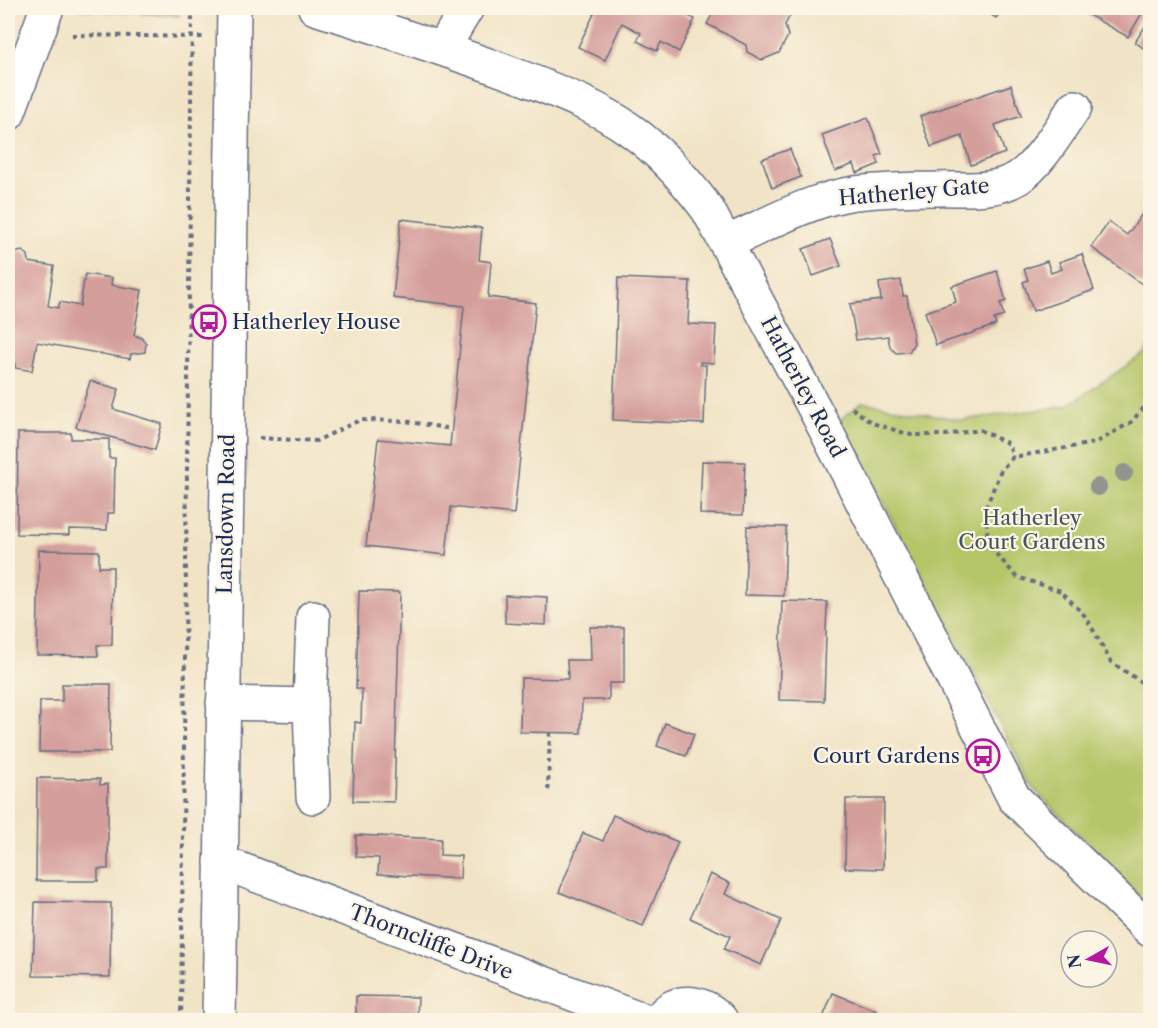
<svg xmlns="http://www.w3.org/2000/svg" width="1158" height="1028" font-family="'Libre Caslon Text',serif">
  <rect width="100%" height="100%" fill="#fcf5e5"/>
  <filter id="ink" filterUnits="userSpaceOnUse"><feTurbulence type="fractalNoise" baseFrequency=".0167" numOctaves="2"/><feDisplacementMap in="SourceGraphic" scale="12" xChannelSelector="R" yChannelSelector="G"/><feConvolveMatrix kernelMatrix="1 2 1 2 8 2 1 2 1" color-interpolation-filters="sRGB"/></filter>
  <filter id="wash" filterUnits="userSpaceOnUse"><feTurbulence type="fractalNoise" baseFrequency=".008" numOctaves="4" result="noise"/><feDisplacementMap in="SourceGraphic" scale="24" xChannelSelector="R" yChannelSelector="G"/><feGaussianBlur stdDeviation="1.35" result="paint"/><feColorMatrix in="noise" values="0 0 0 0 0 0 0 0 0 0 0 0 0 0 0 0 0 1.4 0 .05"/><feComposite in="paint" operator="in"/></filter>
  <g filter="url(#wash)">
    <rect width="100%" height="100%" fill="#f1e4c6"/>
    <g fill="#b5c669" stroke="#687a64" stroke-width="1.5">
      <path d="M80,8H178L179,16L79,9Z"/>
      <path d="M1150,344V907L1034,789L840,420L862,402L962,420L1067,406L1145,353Z"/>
    </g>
    <g id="blocks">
      <g fill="#d49e9b">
        <path d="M597,8H670L695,19L679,52L661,42L657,51L637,41L641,33L622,23L605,60L578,47Z"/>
        <path d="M716,8H794L785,25L788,36L779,53L762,60L747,52L746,45L707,24Z"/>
        <path d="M980,8H1003L996,18Z"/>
        <path d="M1076,8H1145L1128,37Z"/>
        <path d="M1150,19V53L1135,42Z"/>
        <path d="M1011,85L1021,116L995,125L1005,153L971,165L962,136L931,147L920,116Z"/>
        <path d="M868,118L882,154L876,156L879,164L857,173L854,164L835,171L822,135Z"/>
        <path d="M790,149L801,177L772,188L762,159Z"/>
        <path d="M1142,214L1150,220V286L1146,287L1091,247L1109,222L1127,235Z"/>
        <path d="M401,219L482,228L479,260L491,262L488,297L536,303L514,514L451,507L446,555L366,546L378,439L450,446L464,306L393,298Z"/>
        <path d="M830,239L841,266L813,276L803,249Z"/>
        <path d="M22,251L28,255L29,262L54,266L48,306L58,308L60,302L80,306L85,274L112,278L111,285L142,290L134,335L142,338L146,343L145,352L131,354L130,359L37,342L32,371L15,368L16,363L8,361V282L14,253Z"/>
        <path d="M1082,254L1094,290L1033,311L1023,282L1028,280L1024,269L1047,261L1051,273L1062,269L1059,262Z"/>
        <path d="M997,271L1006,301L1000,303L1004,316L994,319L996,325L936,345L925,312L956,302L952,286Z"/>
        <path d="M618,278L690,281L688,324L716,325L714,363L700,362V365H706L704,424L613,420Z"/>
        <path d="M901,280L903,296H907L914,343L909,352L896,353L890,347L888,336L856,340L850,304L881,300L879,283Z"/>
        <path d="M90,381L119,389L113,409L162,424L155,450L76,427Z"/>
        <path d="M18,433H71V439H109V458H115L114,513H108L107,530L69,529V535L17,534Z"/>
        <path d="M702,461L745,462L743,515L700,514Z"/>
        <path d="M747,526L786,527L784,596L745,595Z"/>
        <path d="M39,550L99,551V567H113L112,645H97L98,656L37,655Z"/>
        <path d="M359,591L400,592L394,802L353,801L355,722L361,723L362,689H356Z"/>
        <path d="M505,595L547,597L546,625L505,623Z"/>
        <path d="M782,601L827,602L824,701L779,700Z"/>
        <path d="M590,627H624V683H609V700H582L581,733L520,732L521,678L568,679L567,660H591Z"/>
        <path d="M62,684H111L110,752H39L40,701H62Z"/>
        <path d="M665,723L694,734L686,756L657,746Z"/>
        <path d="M37,778L100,779V785L108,784V869H98V881H36Z"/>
        <path d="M846,799H884L883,869L845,868Z"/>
        <path d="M613,815L678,842L643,926L559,892L583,833L603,841Z"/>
        <path d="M356,835L441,839L440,855L461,856L460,879L378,874L379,858L356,857Z"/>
        <path d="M710,874L730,883L725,894L781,920L761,965L724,949L730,936L690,918Z"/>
        <path d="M35,902L111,903L110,977L33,976Z"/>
        <path d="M833,993L877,1011L873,1020H822Z"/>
        <path d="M356,996L418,997L417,1020H356Z"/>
      </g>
    </g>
  </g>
  <g filter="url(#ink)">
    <use href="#blocks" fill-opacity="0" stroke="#666e82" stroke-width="1.5"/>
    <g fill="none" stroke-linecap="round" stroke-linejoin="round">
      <g stroke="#666e82" stroke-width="36">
        <g id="minor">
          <path d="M315,8C383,29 451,51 518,76C556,91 595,105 629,129C660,151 685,179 708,210L819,417L1014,798L1150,930"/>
          <path d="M443,48L467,8"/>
          <path d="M8,114L47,8"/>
          <path d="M726,243C766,225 811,199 855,193C882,190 910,189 937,189C965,188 993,193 1018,178C1040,164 1060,128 1075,107"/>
          <path d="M223,703L310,705"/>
          <path d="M313,797L310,705L313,617"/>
          <path d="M221,862L642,1020"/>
          <path d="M659,1020C674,995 705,1001 721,1020"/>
        </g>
      </g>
      <g stroke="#666e82" stroke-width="36">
        <path id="highway" d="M219,1020L234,8"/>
      </g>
      <g stroke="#666e82" stroke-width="4" stroke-dasharray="4.5 4.5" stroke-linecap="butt">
        <path d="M72,35L203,37"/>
        <path d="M1150,401L1130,423L1095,443L1013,457L1001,470L986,507L988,545L1017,577L1061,591L1086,617L1111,662L1150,688"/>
        <path d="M852,408L872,423L911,435H945L980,430L1009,444L1013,457"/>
        <path d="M259,438L316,441L360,420L405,421L451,429"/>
        <path d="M550,732L548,788L552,789"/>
        <path d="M181,1020L192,12L189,8"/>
      </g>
      <use href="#minor" stroke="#fff" stroke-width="33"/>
      <use href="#highway" stroke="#fff" stroke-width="33"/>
    </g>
    <g fill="#91958e">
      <circle cx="1124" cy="473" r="9"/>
      <circle cx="1098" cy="487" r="9"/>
    </g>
  </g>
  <defs>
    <g id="bus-ring" transform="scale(1.725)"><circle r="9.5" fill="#fcf5e5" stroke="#b5179e" stroke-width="1.5"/><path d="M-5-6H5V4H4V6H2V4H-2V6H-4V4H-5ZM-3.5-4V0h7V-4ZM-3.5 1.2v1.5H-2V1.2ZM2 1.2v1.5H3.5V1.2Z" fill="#b5179e"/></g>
  </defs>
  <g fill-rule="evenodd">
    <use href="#bus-ring" x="209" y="322"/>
    <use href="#bus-ring" x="983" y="756"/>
  </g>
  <g text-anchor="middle" stroke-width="4.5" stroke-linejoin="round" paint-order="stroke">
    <g font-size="21" fill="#1b2f5e" stroke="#fcf5e5">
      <text transform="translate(914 192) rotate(-5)" y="7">Hatherley Gate</text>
      <text transform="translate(803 387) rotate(62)" y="7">Hatherley Road</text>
      <text transform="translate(226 514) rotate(-89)" y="7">Lansdown Road</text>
      <text transform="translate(431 942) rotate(21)" y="7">Thorncliffe Drive</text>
    </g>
    <g font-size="21" fill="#1b2f5e" stroke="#fcf5e5" text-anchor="start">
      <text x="232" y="329">Hatherley House</text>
      <text x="960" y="763" text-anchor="end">Court Gardens</text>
    </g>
    <g font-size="21" fill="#425561" stroke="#fcf5e5">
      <text x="1032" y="525">Hatherley<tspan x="1032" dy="24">Court Gardens</tspan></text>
    </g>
  </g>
  <rect width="1158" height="1028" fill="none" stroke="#fcf5e5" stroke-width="30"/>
  <g transform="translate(1089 959) rotate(261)"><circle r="28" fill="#fcf5e5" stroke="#a2a6af" stroke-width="1.5"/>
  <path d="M0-4.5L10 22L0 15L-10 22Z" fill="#b5179e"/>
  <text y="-9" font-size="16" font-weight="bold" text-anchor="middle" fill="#1b2f5e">N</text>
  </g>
</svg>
